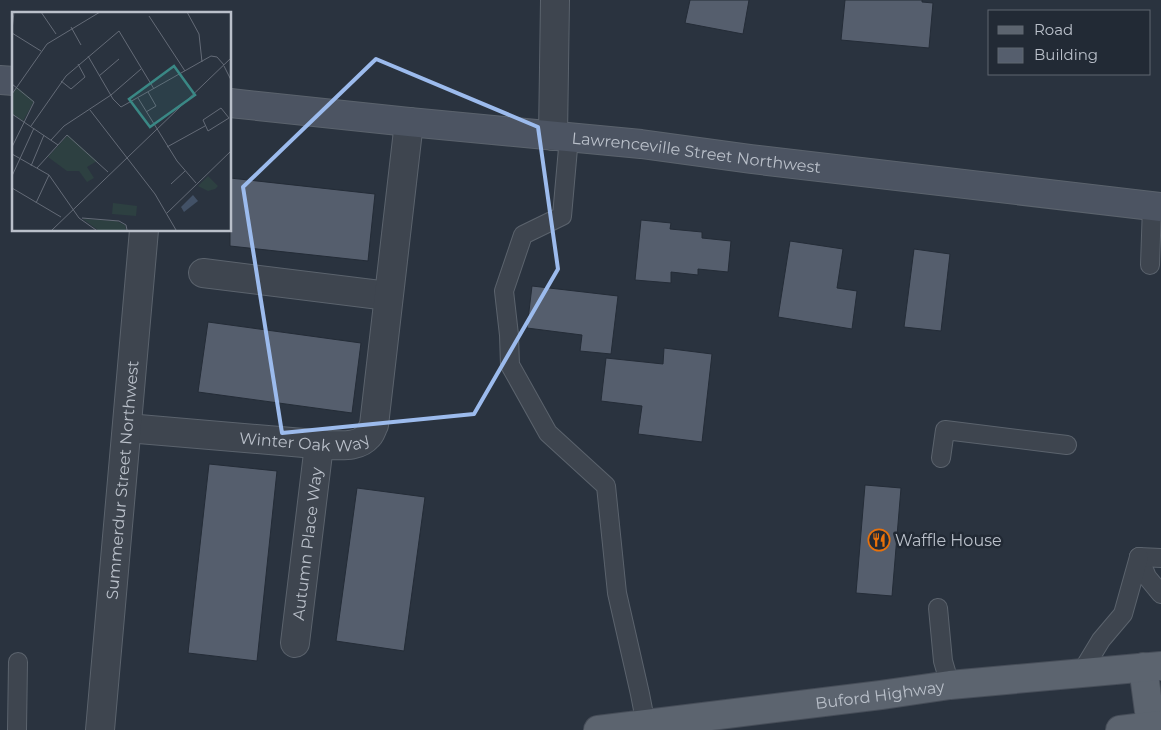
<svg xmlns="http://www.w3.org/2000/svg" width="1161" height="730" viewBox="0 0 1161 730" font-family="Montserrat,sans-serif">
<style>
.building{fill:#555e6d;stroke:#242c37}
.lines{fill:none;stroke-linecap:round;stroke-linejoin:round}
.lane-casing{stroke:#5b636d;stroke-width:20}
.street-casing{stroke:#5b636d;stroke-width:30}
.secondary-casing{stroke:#5b636d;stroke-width:30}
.primary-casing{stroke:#474e59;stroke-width:30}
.lane{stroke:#3e454f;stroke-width:18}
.street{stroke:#3e454f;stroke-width:28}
.secondary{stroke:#4c5462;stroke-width:28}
.primary{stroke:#5c646f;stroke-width:28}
.marked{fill:none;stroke:#9cbbed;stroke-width:4;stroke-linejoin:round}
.labels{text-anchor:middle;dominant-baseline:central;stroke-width:5;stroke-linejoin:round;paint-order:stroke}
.street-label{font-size:16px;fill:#bac0ca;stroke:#222a35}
.poi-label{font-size:16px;fill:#bac0ca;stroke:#222a35;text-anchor:start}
.inset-road{fill:none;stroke:#646b77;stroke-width:1}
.view{fill:#3a8885;fill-opacity:0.15;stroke:#3a8885;stroke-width:2.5}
.inset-edge{fill:none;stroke:#bac0ca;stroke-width:2.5}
</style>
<rect width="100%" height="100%" fill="#2a333f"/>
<g class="building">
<polygon points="690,0 749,0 743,34 685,23"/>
<polygon points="845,0 922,0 922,2 933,3 929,48 841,40"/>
<polygon points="230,178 375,194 368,261 230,246"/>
<polygon points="641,220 671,223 670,229 702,232 702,238 731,241 728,272 698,269 698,275 671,272 671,283 635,280"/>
<polygon points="790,241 843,249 837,288 857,291 852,329 778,317"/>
<polygon points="914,249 950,254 941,331 904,327"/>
<polygon points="532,286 618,296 611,354 580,351 582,335 527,328"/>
<polygon points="208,322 361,343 352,413 198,392"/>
<polygon points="664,348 712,354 702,442 638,434 642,406 601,401 606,358 663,364"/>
<polygon points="209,464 277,471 257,661 188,653"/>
<polygon points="865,485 901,488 892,596 856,593"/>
<polygon points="357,488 425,497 404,651 336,641"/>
</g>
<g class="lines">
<g class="lane-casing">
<g id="lane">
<polyline points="569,137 562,216 523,235 504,291 509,335 510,365 548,433 606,486 617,593 640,694 646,725"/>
<polyline points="1150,265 1152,206"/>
<polyline points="941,458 945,430 1067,445"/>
<polyline points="1139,557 1147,577 1161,594"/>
<polyline points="1139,557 1161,558"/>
<polyline points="938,608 943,661 950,685"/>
<polyline points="1081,673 1101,640 1123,614 1139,557"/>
<polyline points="17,730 18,662"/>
</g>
</g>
<g class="street-casing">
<g id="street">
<polyline points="553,136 555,0"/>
<polyline points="203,273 388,296"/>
<path id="s1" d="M127 428 327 445C340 445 358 448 368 436 371 434 372 428 374 425L409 122"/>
<path id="s2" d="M295 643 319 445"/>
<path id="s3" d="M100 730 144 230"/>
</g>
</g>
<g class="secondary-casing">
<g id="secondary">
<polyline points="0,80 14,81"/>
<path id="s4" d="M230 103 409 122 641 144 751 159 1161 207"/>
</g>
</g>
<g class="primary-casing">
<g id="primary">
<polyline points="1143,667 1151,726"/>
<path id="s5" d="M598 730 881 695 950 685 1161 666"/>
<polyline points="1120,730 1161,725"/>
</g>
</g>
<use href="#lane" class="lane"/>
<use href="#street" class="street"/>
<use href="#secondary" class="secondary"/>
<use href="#primary" class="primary"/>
</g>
<path class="marked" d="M376 59 538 127 558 269 474 414 282 433 243 187Z"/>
<defs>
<g id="restaurant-ring" transform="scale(1.125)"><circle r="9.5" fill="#222a35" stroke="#e8710a" stroke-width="1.5"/><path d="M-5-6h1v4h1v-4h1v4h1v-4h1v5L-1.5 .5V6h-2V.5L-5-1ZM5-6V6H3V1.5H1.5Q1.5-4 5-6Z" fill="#e8710a"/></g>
</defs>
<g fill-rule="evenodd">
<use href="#restaurant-ring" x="879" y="540"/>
</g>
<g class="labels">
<g class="street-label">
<text stroke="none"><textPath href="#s4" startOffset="469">Lawrenceville Street Northwest</textPath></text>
<text stroke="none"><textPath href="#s1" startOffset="178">Winter Oak Way</textPath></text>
<text stroke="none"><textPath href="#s3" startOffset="251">Summerdur Street Northwest</textPath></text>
<text stroke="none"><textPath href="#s2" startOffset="100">Autumn Place Way</textPath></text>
<text stroke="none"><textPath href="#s5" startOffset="284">Buford Highway</textPath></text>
</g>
<g class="poi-label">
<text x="895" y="540">Waffle House</text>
</g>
</g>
<g transform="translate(12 12)">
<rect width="219" height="219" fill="#2a333f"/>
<path d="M5 75 22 89 11 109 0 102V82ZM56 123 85 149 75 155 82 166 75 170 67 159H55L36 145ZM196 164 206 174 203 177 196 179 186 174ZM101 191 125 194 124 204 100 202ZM71 207 104 209 113 213 114 218H86Z" fill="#2d4041"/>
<path d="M181 183 186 189 172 200 169 195Z" fill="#425166"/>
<path class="inset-road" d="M29 0 44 22M175 0 187 22 190 50M137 4 173 59M59 15 69 33M0 18 2 0M0 21 29 39M76 44 101 87 109 95 199 44 205 45 212 53M212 54 219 68M87 64 107 47M49 69 59 77 73 65 66 52M0 72 22 90 0 135M0 82 35 32 88 0M126 86 165 149 184 171M209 96 217 106 196 119 191 108ZM78 98 143 182 164 218M134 100 144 94 136 80M0 102 46 133M19 114 54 64 107 19 142 77M39 128 52 114 99 83 129 57M155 135 193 114M0 142 37 163 67 206 84 218M19 154 32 123M25 156 55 123 96 160M0 164 22 116M159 172 173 159M0 176 49 205M24 191 37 163M155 201 219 139M70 206 107 209 114 213 115 218M40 218 219 46"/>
<path class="view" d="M162 54 183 83 138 115 117 87Z"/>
<rect width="219" height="219" class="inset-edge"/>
</g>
<rect x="988" y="10" width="162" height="65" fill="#222a35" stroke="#5f6671"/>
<rect x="998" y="26" width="25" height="8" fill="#5c646f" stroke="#5f6671"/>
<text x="1034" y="35" font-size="15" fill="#bac0ca">Road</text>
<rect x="998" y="48" width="25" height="15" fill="#555e6d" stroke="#5f6671"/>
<text x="1034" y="60" font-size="15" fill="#bac0ca">Building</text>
</svg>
